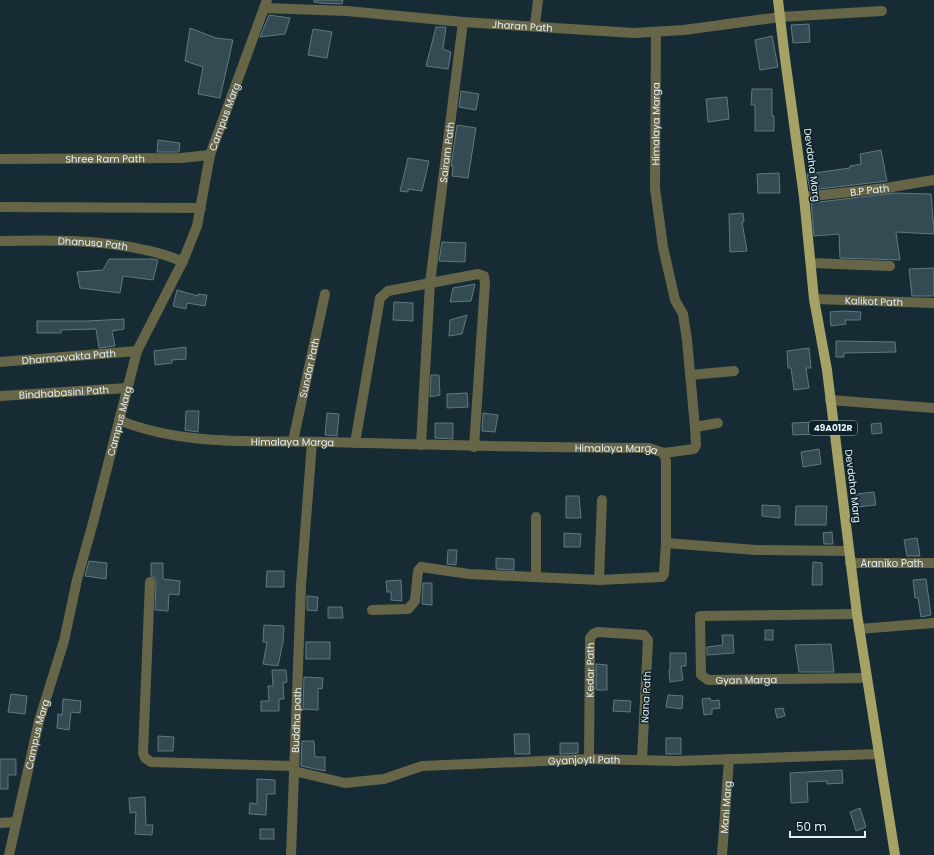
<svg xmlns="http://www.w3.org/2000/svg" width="934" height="855" viewBox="0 0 934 855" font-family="Poppins,sans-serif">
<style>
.building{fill:#354b54;stroke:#617882}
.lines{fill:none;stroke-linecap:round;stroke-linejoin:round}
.minor{stroke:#676548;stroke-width:10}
.primary{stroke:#a6a165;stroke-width:10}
.labels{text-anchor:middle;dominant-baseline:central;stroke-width:3;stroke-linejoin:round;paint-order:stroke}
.shield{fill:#0c2129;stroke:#a2b1b7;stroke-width:1}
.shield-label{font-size:9px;font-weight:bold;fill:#e2eff4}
.street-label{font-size:10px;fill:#e2eff4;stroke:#0c2129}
</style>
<rect width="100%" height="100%" fill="#162b33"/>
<g class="building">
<polygon points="314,0 343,0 342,4 319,3 314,2"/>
<polygon points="269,15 290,18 285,34 260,37"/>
<polygon points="809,24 810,42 793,43 791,25"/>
<polygon points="436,27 446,27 443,49 451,52 448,69 426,66"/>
<polygon points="190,28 216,38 233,40 220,98 198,94 203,67 185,61"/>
<polygon points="313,29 332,32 327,58 308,55"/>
<polygon points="772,36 778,67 760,70 755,40"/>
<polygon points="752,89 772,89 772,116 774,116 774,131 755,131 755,105 751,105"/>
<polygon points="461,91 479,94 476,110 459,107"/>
<polygon points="727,97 729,119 708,122 706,99"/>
<polygon points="457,125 476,128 468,178 452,176 453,166 451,166"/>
<polygon points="158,140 180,143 179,152 157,152"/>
<polygon points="881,150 887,181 810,190 807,174 850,168 850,166 861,164 860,154"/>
<polygon points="408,158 429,161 422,191 408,189 408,192 400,191"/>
<polygon points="779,173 780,193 758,193 757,174"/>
<polygon points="894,193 931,194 934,230 934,234 896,232 900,260 840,258 839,234 814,236 811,203"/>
<polygon points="743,213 744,222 742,222 747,251 730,252 729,214"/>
<polygon points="442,242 466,243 465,262 439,261"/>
<polygon points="109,259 153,259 158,260 153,280 123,276 120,293 80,288 77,272 103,270"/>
<polygon points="934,268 934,296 912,296 909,269"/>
<polygon points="475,284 471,301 450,302 453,288"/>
<polygon points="177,290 198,296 198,294 207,295 205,306 187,303 186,309 173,306"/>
<polygon points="394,302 413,303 413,321 393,320"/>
<polygon points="844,311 861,312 860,320 845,320 846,324 831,326 830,312"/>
<polygon points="467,315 462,334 449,336 450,320"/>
<polygon points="124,319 124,329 112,331 115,346 99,348 96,329 61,330 61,333 37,333 37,321 88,321"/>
<polygon points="836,341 895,342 896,352 844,353 844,357 836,357"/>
<polygon points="186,347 186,359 172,360 172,363 155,365 154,351"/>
<polygon points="809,348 811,368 806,368 809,388 794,390 791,368 788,368 787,351"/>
<polygon points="431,375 439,375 440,395 430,397"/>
<polygon points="467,393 468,407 447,408 447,394"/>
<polygon points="186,411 199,411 198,432 185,430"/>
<polygon points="327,413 339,414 337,436 325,435"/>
<polygon points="483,413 498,415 495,432 482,431"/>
<polygon points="817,422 818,434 793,435 792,423"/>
<polygon points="435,423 453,423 453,439 435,438"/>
<polygon points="881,423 882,433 872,434 871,424"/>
<polygon points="819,449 821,464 803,467 801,452"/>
<polygon points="874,492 876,505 857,507 856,494"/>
<polygon points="566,496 579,496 581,518 566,518"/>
<polygon points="762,505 780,506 780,518 762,516"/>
<polygon points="796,506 827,506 826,525 795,525"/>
<polygon points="832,532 833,544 824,544 823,533"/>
<polygon points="564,533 581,534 580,547 564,547"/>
<polygon points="917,538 920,556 907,556 904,540"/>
<polygon points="448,550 457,550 456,565 447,564"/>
<polygon points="496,558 514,559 514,570 496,569"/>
<polygon points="89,561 107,563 106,579 85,576"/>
<polygon points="813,562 822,563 822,585 812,585"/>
<polygon points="151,563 163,563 163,579 180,581 179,595 169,594 168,611 155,610 156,582 156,579 151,576"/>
<polygon points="267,571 284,571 284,587 266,587"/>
<polygon points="926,579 931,615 921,617 918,598 915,598 913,580"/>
<polygon points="401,580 402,601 391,600 391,592 387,592 386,581"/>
<polygon points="423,583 432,583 432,605 422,604"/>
<polygon points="307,596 318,597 317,611 307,610"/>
<polygon points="328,607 342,607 343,618 328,618"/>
<polygon points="264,625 284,626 283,642 278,666 263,664 267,642 263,642"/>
<rect x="765" y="630" width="8" height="10"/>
<polygon points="722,635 733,635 734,653 707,655 707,647 723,645"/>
<rect x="306" y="642" width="24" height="17"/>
<polygon points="831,644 834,672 799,672 795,645"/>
<polygon points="670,653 686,653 686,666 681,666 683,680 670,682 669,670 670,670"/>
<polygon points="596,664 607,665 607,690 596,690"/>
<polygon points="272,670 286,670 287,682 283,683 284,699 279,699 279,711 261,711 261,701 269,701 268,686 273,686"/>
<polygon points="304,677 323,678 322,689 318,688 318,710 303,709"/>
<polygon points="11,694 27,696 25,714 8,712"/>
<polygon points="668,695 683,696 682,709 666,707"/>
<polygon points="710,698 711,701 719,700 720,708 712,709 712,714 704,715 702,699"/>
<polygon points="63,699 81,701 80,713 71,712 69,730 57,728 58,714 62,715"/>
<polygon points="614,700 631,701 630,712 613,711"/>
<polygon points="783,708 785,716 777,718 775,709"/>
<polygon points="514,734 529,734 530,754 515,754"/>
<polygon points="158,736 174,737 173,751 158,751"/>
<rect x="666" y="738" width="15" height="16"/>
<polygon points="302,741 314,741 315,757 325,757 325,771 301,766"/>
<polygon points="560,743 578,743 578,753 560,754"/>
<polygon points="0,759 16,759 16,775 8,775 8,789 0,789"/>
<polygon points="842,770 843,783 827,784 827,781 807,782 808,802 791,803 790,773"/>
<polygon points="257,779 275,780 275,794 267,794 266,815 249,814 250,803 257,804"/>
<polygon points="145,797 146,825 153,825 152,835 135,834 136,812 130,813 129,798"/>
<polygon points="860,808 866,827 856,831 850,812"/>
<rect x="260" y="829" width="14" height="10"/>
</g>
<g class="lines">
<g class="minor">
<path id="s1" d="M264 8 347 11 463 22 634 33 684 30 780 17 882 11"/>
<polyline points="535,25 538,0"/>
<path id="s2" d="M0 159 181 158 210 155"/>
<path id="s3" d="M804 197 886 188 934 180"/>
<polyline points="0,207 201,208"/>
<path id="s4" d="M0 241C47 240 98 239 145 250 158 252 170 257 183 261"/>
<polyline points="811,263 890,266"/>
<path id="s5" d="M814 299 934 303"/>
<path id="s6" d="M0 362 137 351"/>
<polyline points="690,375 734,371"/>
<path id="s7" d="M0 396 128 388"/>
<polyline points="830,400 934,408"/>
<path id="s8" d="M119 420C184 447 259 440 328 442 435 445 542 448 649 448L664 453 694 449 696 445 695 427 687 340 683 314 675 300 663 247 655 188 656 32"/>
<polyline points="695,427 718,423"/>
<path id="s9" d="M293 441 325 294"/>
<polyline points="355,443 380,298 388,291 478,274 484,276 485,283 474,447"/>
<path id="s10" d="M421 445 430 283 463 22"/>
<polyline points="664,453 666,461 666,543"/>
<polyline points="536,517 536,577"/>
<path id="s11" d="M850 563H934"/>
<polyline points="599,580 602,500"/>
<polyline points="150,582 143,753 145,758 151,762 294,766"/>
<polyline points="372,610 408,609 415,601 418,571 421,567 469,574 599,580 662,577 664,574 666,543 756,550 848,551"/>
<path id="s12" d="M857 614 700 616 701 675 708 680 866 678"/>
<polyline points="859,629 934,623"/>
<path id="s13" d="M589 759 590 638 593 634 598 632 644 635 648 640 642 759"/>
<path id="s14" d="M294 771 345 783 384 779 422 766 589 759 677 761 878 754"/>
<polyline points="0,823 16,822"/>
<path id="s15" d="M9 855 39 721 64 641 77 580 94 519 137 351 183 261 197 226 210 155 267 0"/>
<path id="s16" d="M291 855 301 585 312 442"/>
<path id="s17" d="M722 855 729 759"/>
</g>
<polyline class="primary" points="778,0 784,51 804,197 814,299 827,370 857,614 895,855"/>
</g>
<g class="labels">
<rect class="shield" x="809" y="421" width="48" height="14" rx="3"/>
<g class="shield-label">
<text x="833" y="428">49A012R</text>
</g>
<g class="street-label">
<text stroke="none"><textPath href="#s1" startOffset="259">Jharan Path</textPath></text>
<text stroke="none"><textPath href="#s15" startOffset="772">Campus Marg</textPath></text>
<text stroke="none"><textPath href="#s8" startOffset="909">Himalaya Marga</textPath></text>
<text stroke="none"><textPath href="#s10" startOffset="294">Sairam Path</textPath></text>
<text stroke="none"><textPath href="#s2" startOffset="105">Shree Ram Path</textPath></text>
<text transform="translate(812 165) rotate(83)">Devdaha Marg</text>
<text stroke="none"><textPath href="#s3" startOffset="66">B.P Path</textPath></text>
<text stroke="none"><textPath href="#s4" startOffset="93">Dhanusa Path</textPath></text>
<text stroke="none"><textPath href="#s5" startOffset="60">Kalikot Path</textPath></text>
<text stroke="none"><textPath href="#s6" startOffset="69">Dharmavakta Path</textPath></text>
<text stroke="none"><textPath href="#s9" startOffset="75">Sundar Path</textPath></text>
<text stroke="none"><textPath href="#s7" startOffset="64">Bindhabasini Path</textPath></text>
<text stroke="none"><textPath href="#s15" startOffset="448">Campus Marg</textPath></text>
<text stroke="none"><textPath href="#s8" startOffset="176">Himalaya Marga</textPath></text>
<text stroke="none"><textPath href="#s8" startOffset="500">Himalaya Marga</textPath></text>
<text transform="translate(853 486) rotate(83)">Devdaha Marg</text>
<text stroke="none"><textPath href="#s11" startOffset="42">Araniko Path</textPath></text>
<text stroke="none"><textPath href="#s13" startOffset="89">Kedar Path</textPath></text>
<text stroke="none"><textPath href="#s12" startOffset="263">Gyan Marga</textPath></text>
<text transform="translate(646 697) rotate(-87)">Nana Path</text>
<text stroke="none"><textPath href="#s16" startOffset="135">Buddha path</textPath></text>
<text stroke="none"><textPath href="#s15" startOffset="124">Campus Marg</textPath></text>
<text stroke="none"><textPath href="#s14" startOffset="294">Gyanjoyti Path</textPath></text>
<text stroke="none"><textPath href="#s17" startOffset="48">Mani Marg</textPath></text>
</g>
</g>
<path d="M790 831v6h75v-6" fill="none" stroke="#e2eff4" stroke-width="2"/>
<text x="796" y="831" font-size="12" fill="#e2eff4" stroke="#0c2129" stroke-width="3" paint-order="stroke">50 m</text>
</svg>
